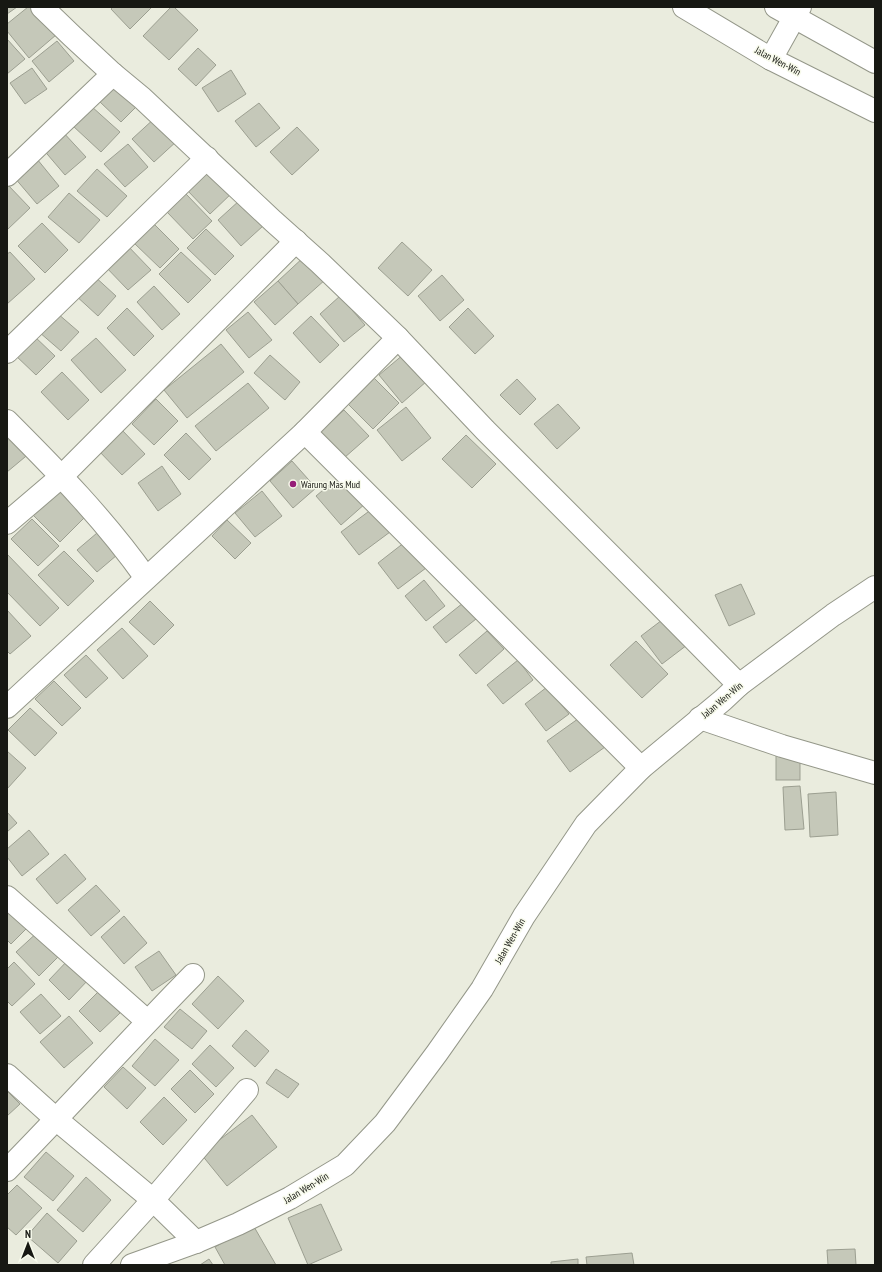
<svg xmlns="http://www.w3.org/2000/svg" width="882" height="1272" viewBox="0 0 882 1272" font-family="'PT Sans Narrow',sans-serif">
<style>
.building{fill:#c5c8b9;stroke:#9c9f91}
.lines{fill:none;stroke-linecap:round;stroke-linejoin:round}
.minor-casing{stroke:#949789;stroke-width:24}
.tertiary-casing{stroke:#949789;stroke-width:24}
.minor{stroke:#fff;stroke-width:22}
.tertiary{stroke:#fff;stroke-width:22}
.poi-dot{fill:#961d78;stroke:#f7faeb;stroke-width:1.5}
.labels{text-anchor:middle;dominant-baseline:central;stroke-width:3;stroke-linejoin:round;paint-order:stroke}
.street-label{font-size:10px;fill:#171813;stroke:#f7faeb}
.poi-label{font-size:10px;fill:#171813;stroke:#f7faeb;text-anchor:start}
</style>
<rect width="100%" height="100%" fill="#eaecde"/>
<g class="building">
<polygon points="7,7 17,7 7,14"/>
<polygon points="28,7 33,7 56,35 29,58 7,31 7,24"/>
<polygon points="113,7 152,7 130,29 111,9"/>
<polygon points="171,7 174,7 198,30 169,60 143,36"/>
<polygon points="7,39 25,59 7,74"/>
<polygon points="57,41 74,61 49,82 32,61"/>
<polygon points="198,48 216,65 196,86 178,69"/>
<polygon points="32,68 47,89 25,104 10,83"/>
<polygon points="231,70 246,94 218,112 202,88"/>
<polygon points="117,83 139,104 121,122 100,102"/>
<polygon points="259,103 280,128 256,147 235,121"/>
<polygon points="91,106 120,132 101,152 73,126"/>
<polygon points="156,117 178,140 154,162 132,139"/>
<polygon points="297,127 319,150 292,175 270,152"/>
<polygon points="62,131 86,157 65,175 42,148"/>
<polygon points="128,144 148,167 125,187 104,164"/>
<polygon points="37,159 59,186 37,204 14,177"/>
<polygon points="209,168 233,192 210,214 187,190"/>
<polygon points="97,169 127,196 107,217 77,191"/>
<polygon points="7,184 30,208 8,229 7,229"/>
<polygon points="69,193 100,220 79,243 48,217"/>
<polygon points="186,194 212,221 193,239 167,212"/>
<polygon points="240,200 263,226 241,246 218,220"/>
<polygon points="42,223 68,250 45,273 18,246"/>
<polygon points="154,224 179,249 160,268 134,243"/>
<polygon points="206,229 234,256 215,275 187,248"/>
<polygon points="402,242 432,270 408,296 378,268"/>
<polygon points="125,243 151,270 128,290 103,264"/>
<polygon points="10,252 35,279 7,304 7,254"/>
<polygon points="181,252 211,280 188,303 159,274"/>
<polygon points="305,256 326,279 298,304 278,281"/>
<polygon points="92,274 116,296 98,316 74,294"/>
<polygon points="442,275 464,300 440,321 418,296"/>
<polygon points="278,281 298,304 275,325 254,302"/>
<polygon points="154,286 180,314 162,330 137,302"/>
<polygon points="340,296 365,325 344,342 320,314"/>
<polygon points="127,308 154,336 134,356 107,328"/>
<polygon points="468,308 494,336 475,354 449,327"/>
<polygon points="248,312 272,340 249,358 226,330"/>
<polygon points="57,313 79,332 61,351 39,332"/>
<polygon points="311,316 339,345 320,363 293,333"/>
<polygon points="33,335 55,356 36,375 14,354"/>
<polygon points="96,338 126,370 101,393 71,360"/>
<polygon points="221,344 244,372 187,418 164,390"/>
<polygon points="404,354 427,381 402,403 379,375"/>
<polygon points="270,355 300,382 285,400 254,373"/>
<polygon points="62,372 89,400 68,420 41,392"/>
<polygon points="372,376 399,403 373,429 346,402"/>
<polygon points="517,379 536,399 520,415 500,395"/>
<polygon points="248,383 269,408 216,451 195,426"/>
<polygon points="156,399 178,421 154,445 132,424"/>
<polygon points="558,404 580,428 557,449 534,424"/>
<polygon points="406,407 431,438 402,461 377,430"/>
<polygon points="344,410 369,436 344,458 320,432"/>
<polygon points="121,429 145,454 122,475 98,450"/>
<polygon points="7,431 31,452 7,472"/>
<polygon points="186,433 211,459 189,480 164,455"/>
<polygon points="466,435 496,464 472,488 442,459"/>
<polygon points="292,461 316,488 293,508 270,481"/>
<polygon points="162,466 181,494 158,511 138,483"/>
<polygon points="342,474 366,503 341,525 316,496"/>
<polygon points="61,486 89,513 60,542 33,515"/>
<polygon points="262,491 282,516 255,537 235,513"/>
<polygon points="372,509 390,532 359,555 341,532"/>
<polygon points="32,519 59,546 38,566 11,539"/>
<polygon points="227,520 251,543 235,559 212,536"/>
<polygon points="97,533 117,555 97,572 77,550"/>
<polygon points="405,542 426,568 398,589 378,563"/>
<polygon points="64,551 94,581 68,606 38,575"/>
<polygon points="7,554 59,608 40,626 7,592"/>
<polygon points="424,580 445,606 426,621 405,596"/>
<polygon points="741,584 755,614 729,626 715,595"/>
<polygon points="150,601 174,625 154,645 129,622"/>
<polygon points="463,603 476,619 446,643 433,627"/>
<polygon points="7,610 31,636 10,654 7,651"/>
<polygon points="666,617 687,645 662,664 641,636"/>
<polygon points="122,628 148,656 123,679 97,650"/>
<polygon points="487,631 504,649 476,674 459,655"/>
<polygon points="636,641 668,674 642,698 610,665"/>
<polygon points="86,655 108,678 86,698 64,675"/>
<polygon points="518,660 533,680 503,704 487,685"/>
<polygon points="54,681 81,708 62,726 35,699"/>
<polygon points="547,687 569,714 546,731 525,704"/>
<polygon points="30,708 57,733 35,756 8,730"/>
<polygon points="582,716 605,747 570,772 547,741"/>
<polygon points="7,751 26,768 7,789"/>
<rect x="776" y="752" width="24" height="28"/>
<polygon points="800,786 804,829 785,830 783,787"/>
<polygon points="836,792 838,835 810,837 808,794"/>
<polygon points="7,812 17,823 7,832"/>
<polygon points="29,830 49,854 22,876 7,857 7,849"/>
<polygon points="65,854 86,879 57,904 36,879"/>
<polygon points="96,885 120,911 91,936 68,910"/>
<polygon points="7,904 30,925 11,944 7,940"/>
<polygon points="124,916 147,943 124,964 101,937"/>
<polygon points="40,930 62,953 39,976 16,952"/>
<polygon points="159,951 176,975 152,991 135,967"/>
<polygon points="70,958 90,978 69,1000 49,980"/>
<polygon points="14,962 35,984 12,1006 7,1001 7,969"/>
<polygon points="218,976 244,1001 218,1029 192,1004"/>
<polygon points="99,991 120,1013 100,1032 79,1011"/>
<polygon points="41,994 61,1016 40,1034 20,1012"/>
<polygon points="180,1009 207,1031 192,1049 164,1027"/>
<polygon points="69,1016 93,1043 64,1068 40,1042"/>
<polygon points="246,1030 269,1051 255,1067 232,1046"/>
<polygon points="155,1039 179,1060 155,1086 132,1066"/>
<polygon points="210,1045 234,1068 216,1087 192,1064"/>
<polygon points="123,1067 146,1088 127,1109 104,1087"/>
<polygon points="276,1069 299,1084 288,1098 266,1083"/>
<polygon points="190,1070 214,1094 195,1113 171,1089"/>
<polygon points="7,1091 20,1104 7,1116"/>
<polygon points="164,1097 187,1120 163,1145 140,1122"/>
<polygon points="252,1115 277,1147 227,1186 201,1154"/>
<polygon points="46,1152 74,1176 53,1201 24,1177"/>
<polygon points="86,1177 111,1200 83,1232 57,1210"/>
<polygon points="17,1185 42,1208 16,1235 7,1227 7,1195"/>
<polygon points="321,1204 342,1250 308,1265 288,1218"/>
<polygon points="47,1213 77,1241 58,1263 27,1236"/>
<polygon points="253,1225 276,1265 225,1265 215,1247"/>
<polygon points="855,1249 856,1265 828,1265 827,1250"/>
<polygon points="632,1253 634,1265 587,1265 586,1257"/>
<polygon points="209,1259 213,1265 200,1265"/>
<polygon points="578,1259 578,1265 551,1265 551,1262"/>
</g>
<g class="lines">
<g class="minor-casing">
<g id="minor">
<polyline points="42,7 72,36 113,74 142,98 273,221 320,263 398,338 485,430 658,603 739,685"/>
<polyline points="776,7 875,62"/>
<polyline points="771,59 800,7"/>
<polyline points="7,175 113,74"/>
<polyline points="7,352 207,158"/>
<path d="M7 421C57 471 105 520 146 578"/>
<polyline points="305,432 641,768"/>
<polyline points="7,523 62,476 296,241"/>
<polyline points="7,707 305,432 398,338"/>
<polyline points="700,718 782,746 875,773"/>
<polyline points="7,897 147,1021"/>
<polyline points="7,1075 57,1120 153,1200 196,1242"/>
<path d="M7 1170C70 1106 130 1039 193 975"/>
<polyline points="94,1265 153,1200 247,1090"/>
</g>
</g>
<g class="tertiary-casing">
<g id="tertiary">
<polyline points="684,7 771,59 875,111"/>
<polyline points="132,1265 196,1242 238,1224 290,1198 345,1165 385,1123 437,1053 482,989 524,916 586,824 641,768 723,700 739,685 833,615 875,587"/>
</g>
</g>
<use href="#minor" class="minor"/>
<use href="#tertiary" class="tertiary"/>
</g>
<circle class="poi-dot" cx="293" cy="484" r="4"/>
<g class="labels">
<g class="street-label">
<text transform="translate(778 61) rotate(28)">Jalan Wen-Win</text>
<text transform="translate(722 700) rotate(-40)">Jalan Wen-Win</text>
<text transform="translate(510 941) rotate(-60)">Jalan Wen-Win</text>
<text transform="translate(306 1188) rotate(-31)">Jalan Wen-Win</text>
</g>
<g class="poi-label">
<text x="301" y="484">Warung Mas Mud</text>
</g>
</g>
<rect width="882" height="1272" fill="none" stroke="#171813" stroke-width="16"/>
<g transform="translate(28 1244)" stroke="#f7faeb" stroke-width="3" paint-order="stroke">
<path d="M0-3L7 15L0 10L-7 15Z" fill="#171813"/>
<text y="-6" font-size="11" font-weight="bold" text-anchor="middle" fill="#171813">N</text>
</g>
</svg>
